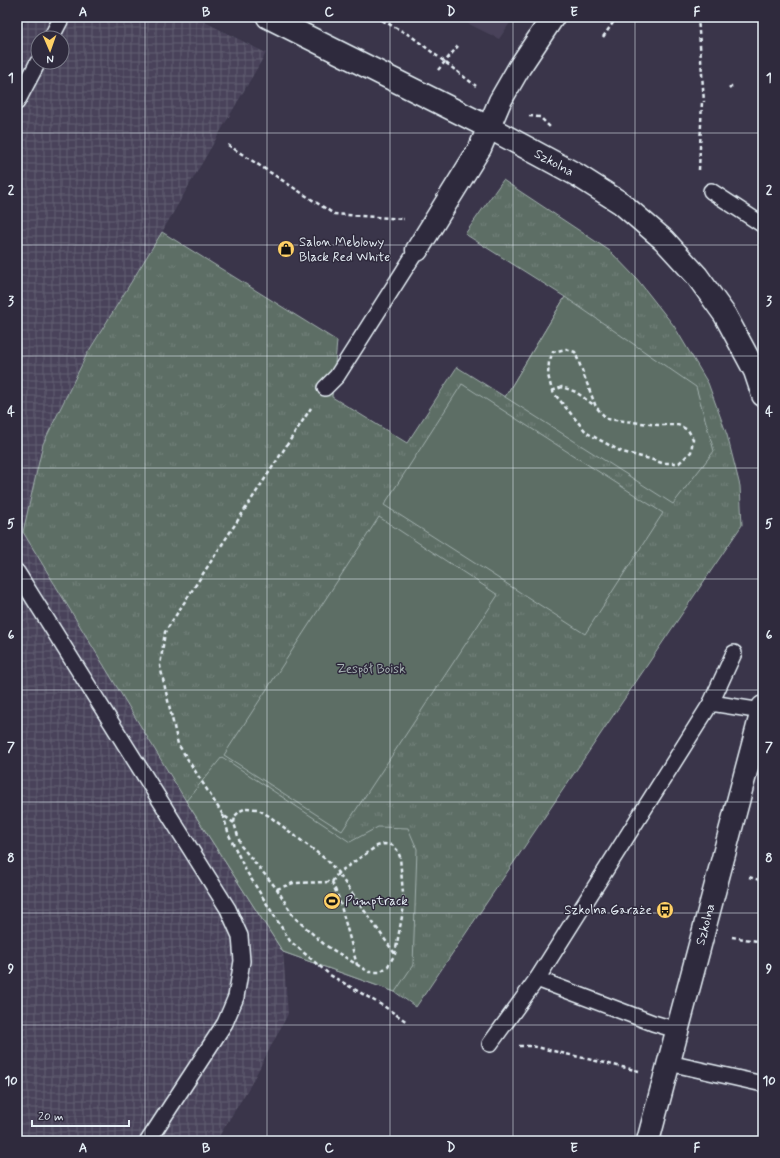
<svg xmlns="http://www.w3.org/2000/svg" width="780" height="1158" viewBox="0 0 780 1158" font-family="Mynerve,sans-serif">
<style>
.built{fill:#48435a}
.industrial{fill:url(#industrial-grid);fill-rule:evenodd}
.grass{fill:url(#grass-tufts);stroke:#a2b0ae}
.pitch{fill:#5d6e65;stroke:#a2b0ae}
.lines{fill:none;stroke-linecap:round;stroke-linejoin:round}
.service-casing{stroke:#e8f1f8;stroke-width:18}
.minor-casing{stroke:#e8f1f8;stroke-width:25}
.tertiary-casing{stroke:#e8f1f8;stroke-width:25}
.path{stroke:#e8f1f8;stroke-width:2.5;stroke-dasharray:4 3;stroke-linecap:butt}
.service{stroke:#2f2a3d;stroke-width:15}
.minor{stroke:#2f2a3d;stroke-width:22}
.tertiary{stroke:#2f2a3d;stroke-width:22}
.grid{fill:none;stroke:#e8f1f8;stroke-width:1;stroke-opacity:0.55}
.labels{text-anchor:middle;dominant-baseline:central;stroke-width:3;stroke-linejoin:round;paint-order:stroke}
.street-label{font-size:13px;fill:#e8f1f8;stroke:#2f2a3d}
.poi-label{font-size:13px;fill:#e8f1f8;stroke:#2f2a3d;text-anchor:start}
.park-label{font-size:13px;fill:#a9b6b6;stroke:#2f2a3d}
.neatline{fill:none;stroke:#e8f1f8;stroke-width:1.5}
.grid-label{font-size:13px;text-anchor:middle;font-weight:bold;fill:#e8f1f8}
</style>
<defs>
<pattern id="industrial-grid" width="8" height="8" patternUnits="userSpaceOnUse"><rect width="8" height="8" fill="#48435a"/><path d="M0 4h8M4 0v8" fill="none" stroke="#625f72"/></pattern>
<pattern id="grass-tufts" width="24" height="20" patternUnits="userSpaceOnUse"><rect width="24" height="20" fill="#5d6e65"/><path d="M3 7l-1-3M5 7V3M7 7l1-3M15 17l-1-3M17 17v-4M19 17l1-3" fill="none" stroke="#74837c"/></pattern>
</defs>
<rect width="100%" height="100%" fill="#3a354a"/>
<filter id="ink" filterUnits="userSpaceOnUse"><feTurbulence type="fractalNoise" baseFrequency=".025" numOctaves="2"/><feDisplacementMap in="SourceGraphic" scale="8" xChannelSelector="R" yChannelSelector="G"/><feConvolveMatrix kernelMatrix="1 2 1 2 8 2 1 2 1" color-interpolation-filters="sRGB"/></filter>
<g filter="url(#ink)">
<polygon class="built" points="455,17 514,17 499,39"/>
<path class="industrial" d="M28 17H195L266 53 162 232 87 354 43 444 186 801 283 952 288 1014 250 1086 216 1141H17V38ZM38 38H62V62H38Z"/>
<polygon class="grass" points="503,180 610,251 637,279 674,326 708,383 727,435 740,486 742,525 416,1007 395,992 283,952 186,801 23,532 43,444 87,354 162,232 337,341 332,397 407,443 457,367 505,397 565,297 465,234"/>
<g class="pitch">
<polygon points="565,297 696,387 714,451 673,504 505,397"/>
<polygon points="462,384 663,513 585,634 384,505"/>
<polygon points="379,517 498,595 342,831 224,755"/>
<polygon points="222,757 350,842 378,827 408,828 417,849 413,965 395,992 283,952 186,801"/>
</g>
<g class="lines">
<g class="service-casing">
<g id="service">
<polyline points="51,38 62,17"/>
<polyline points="17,102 38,62"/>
<polyline points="711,191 763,225"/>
<polyline points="325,388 337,376 417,250"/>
<polyline points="17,572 228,909 240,936 242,961 236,997 225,1023 148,1141"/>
<polyline points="711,703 734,653"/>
<polyline points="677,1030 653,1023 537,979 711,703 762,711"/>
<polyline points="490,1044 537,979"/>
<polyline points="669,1063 763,1084"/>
</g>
</g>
<g class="minor-casing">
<polyline id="minor" points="417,250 480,148 500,101 519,68 553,17"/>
</g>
<g class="tertiary-casing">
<g id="tertiary">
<path id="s1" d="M268 17 490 128 577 175 621 203 664 240 697 276 725 315 755 371 763 395"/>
<path id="s2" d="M648 1141 763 707"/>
</g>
</g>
<g class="path">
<polyline points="376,17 411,36 476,86"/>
<polyline points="698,17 704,102"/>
<polyline points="603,37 617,17"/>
<polyline points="438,70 458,46"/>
<polyline points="729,89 732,86"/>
<polyline points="529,116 540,117 550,127"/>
<polyline points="228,145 334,214 404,219"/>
<polyline points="699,170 702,101"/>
<polygon points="566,349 575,352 596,407 607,419 658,425 678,425 688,430 693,439 691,452 679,463 662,463 650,459 622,452 587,433 552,391 548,375 549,362 553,352"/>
<polyline points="552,391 562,387 576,392 595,406"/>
<polygon points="246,808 257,809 269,816 328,861 338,873 377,846 384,844 392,845 398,851 400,857 404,906 395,954 388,966 380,972 369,972 325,945 294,917 277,889 241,846 234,823 235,816 240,811"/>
<polyline points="223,815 229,835 245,869 290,941 330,975 385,1007 407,1022"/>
<polyline points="234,823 223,815 178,744 160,666 165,632 311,408"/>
<polyline points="749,877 763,881"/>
<polyline points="332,882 339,899 357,965"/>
<polyline points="277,889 293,883 332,882 338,873 395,954"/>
<polyline points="732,937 763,942"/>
<polyline points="519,1046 532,1046 639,1071"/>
</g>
<use href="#service" class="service"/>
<use href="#minor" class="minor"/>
<use href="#tertiary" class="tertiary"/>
</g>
</g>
<path class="grid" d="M145 17V1141M267 17V1141M390 17V1141M513 17V1141M635 17V1141M17 133H763M17 245H763M17 356H763M17 468H763M17 579H763M17 690H763M17 802H763M17 913H763M17 1025H763"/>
<defs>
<g id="shop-disc" transform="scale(0.9)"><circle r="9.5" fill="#ffd166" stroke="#2f2a3d"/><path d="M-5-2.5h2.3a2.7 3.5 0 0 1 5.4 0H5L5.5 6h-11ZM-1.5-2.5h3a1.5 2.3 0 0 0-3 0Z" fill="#111"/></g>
<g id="stadium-disc" transform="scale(0.9)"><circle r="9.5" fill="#ffd166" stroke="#2f2a3d"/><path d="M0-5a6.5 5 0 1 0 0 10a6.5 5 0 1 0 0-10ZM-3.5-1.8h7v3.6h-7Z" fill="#111"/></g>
<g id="bus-disc" transform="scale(0.9)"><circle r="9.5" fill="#ffd166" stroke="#2f2a3d"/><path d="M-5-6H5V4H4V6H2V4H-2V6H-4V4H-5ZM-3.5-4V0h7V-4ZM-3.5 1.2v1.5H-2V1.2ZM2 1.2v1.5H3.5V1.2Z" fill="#111"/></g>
</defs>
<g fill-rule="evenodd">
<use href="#shop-disc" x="286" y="249"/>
<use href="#stadium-disc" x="332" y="901"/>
<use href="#bus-disc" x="665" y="910"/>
</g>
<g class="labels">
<g class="street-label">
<text stroke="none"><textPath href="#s1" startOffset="321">Szkolna</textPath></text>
<text stroke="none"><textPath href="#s2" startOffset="224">Szkolna</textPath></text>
</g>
<g class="poi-label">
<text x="299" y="242">Salon Meblowy<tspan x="299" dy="15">Black Red White</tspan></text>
<text x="345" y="901">Pumptrack</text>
<text x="652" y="910" text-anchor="end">Szkolna Garaże</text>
</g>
<g class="park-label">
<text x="371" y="669">Zespół Boisk</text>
</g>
</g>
<rect width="780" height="1158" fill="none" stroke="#2f2a3d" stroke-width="44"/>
<g transform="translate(50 50) rotate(178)"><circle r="19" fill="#2f2a3d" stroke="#797a88"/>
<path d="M0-3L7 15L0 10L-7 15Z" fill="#ffd166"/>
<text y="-6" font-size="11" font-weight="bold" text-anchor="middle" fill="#e8f1f8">N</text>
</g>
<path d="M32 1120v6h97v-6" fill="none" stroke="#e8f1f8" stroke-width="2"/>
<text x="38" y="1120" font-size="12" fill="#e8f1f8" stroke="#2f2a3d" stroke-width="3" paint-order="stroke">20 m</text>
<rect x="22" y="22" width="736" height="1114" class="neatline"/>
<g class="grid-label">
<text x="83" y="16">A</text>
<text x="206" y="16">B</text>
<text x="329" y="16">C</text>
<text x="451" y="16">D</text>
<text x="574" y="16">E</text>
<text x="697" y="16">F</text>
<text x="11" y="82">1</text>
<text x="769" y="82">1</text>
<text x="11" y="194">2</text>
<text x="769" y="194">2</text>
<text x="11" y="305">3</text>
<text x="769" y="305">3</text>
<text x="11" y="416">4</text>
<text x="769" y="416">4</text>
<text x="11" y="528">5</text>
<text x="769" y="528">5</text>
<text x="11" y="639">6</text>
<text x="769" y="639">6</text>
<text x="11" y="751">7</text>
<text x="769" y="751">7</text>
<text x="11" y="862">8</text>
<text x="769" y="862">8</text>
<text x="11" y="973">9</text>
<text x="769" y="973">9</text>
<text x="11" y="1085">10</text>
<text x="769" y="1085">10</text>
<text x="83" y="1152">A</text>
<text x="206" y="1152">B</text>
<text x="329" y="1152">C</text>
<text x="451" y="1152">D</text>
<text x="574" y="1152">E</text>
<text x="697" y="1152">F</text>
</g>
</svg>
